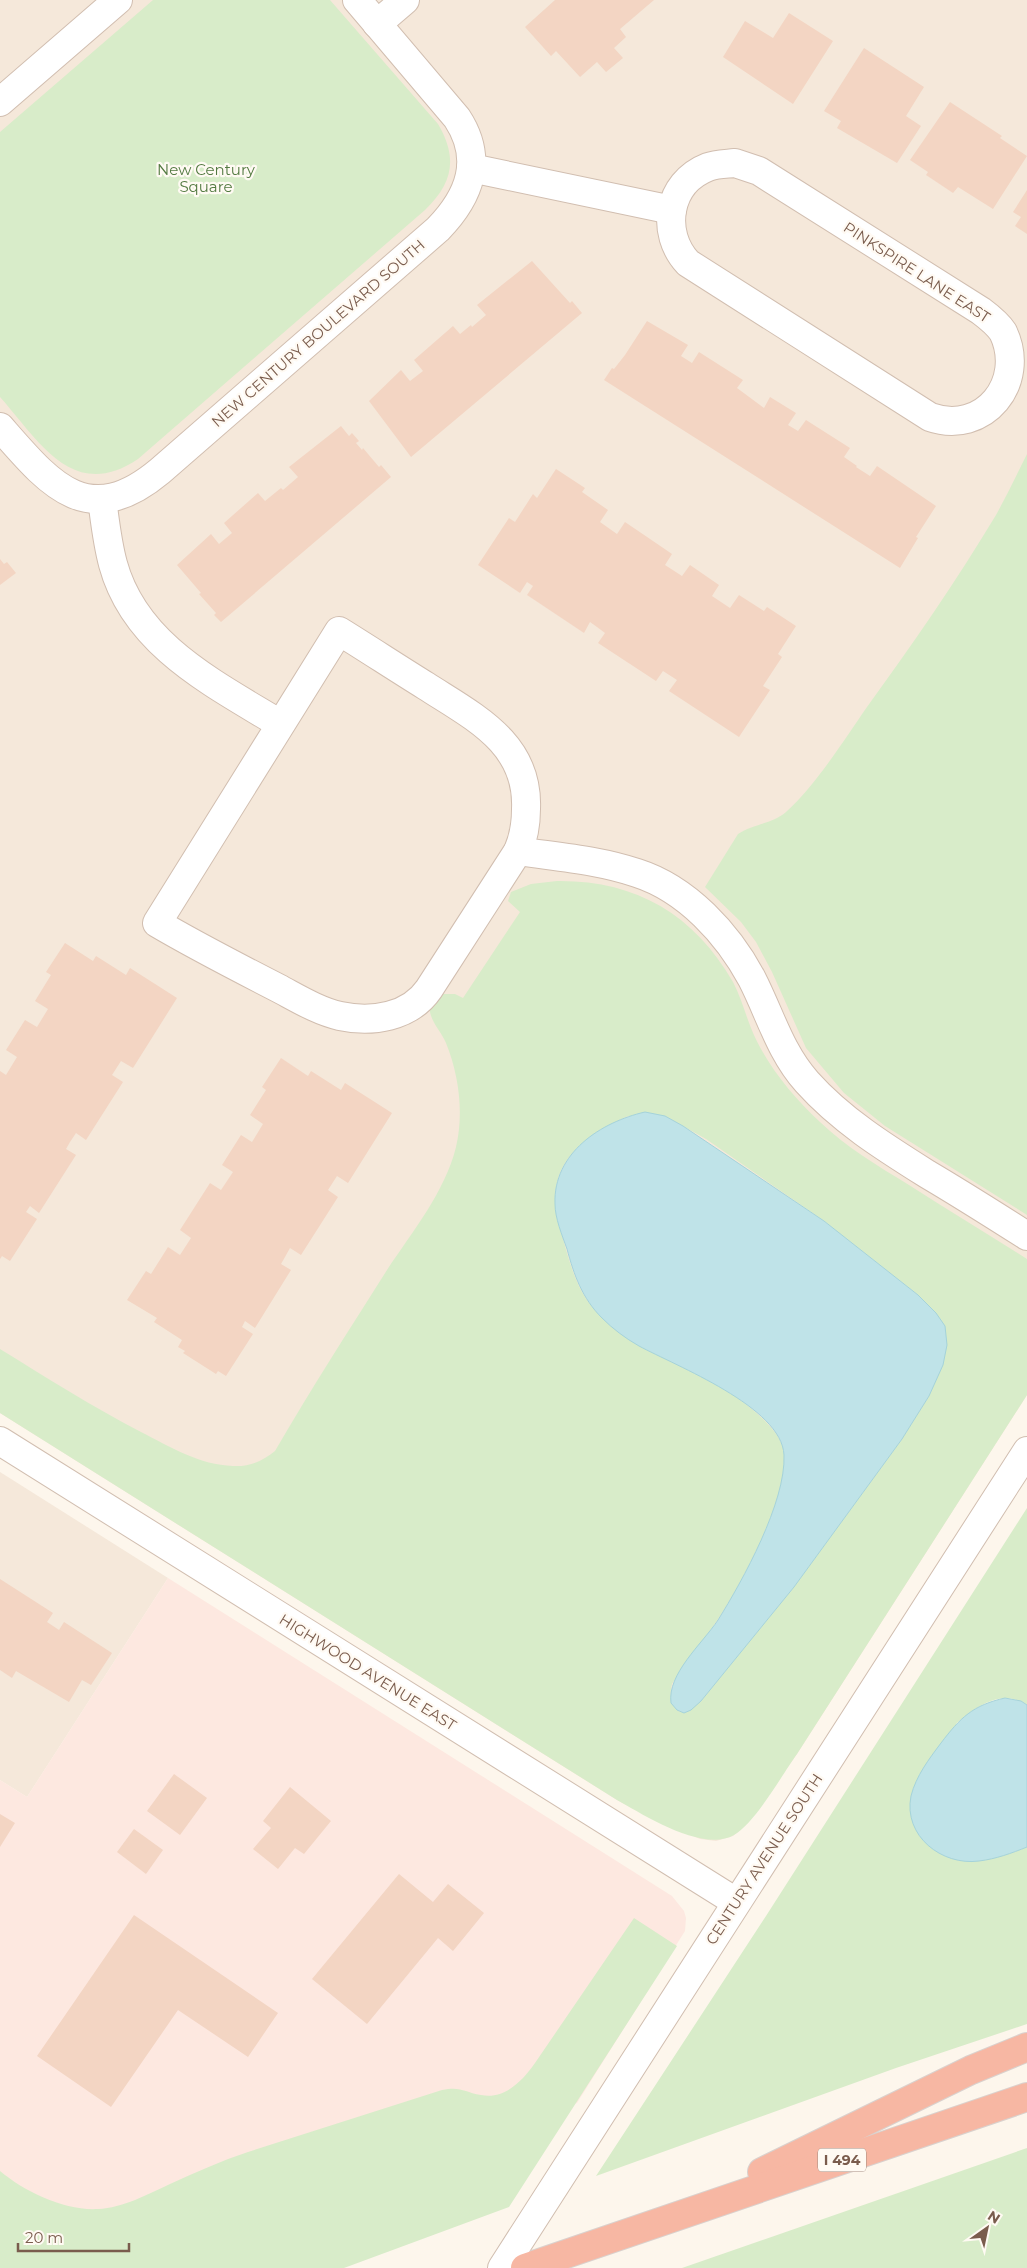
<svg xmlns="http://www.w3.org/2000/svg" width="1027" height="2268" viewBox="0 0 1027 2268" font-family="Montserrat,sans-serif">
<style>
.residential{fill:#f5e8da}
.commercial{fill:#fde8e0}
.green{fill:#d8ecc9;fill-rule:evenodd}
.water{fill:#bfe3e8;stroke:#a5d3da}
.building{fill:#f3d5c3}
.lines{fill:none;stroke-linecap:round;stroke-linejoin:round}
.minor-casing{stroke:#d1beb0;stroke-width:30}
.tertiary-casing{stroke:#d1beb0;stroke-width:30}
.motorway-casing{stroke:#dad1cd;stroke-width:30}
.minor{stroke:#fff;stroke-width:28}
.tertiary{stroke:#fff;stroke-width:28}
.motorway{stroke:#f7b7a3;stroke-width:28}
.labels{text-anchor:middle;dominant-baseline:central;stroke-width:4.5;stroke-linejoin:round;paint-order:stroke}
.shield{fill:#fffaf3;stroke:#a28b7f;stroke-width:1}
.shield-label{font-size:14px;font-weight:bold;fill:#7a5c4d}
.park-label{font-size:15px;fill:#537a41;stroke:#fffaf3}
.street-label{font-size:15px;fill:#7a5c4d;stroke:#fffaf3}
</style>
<rect width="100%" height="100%" fill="#fdf6ec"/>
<g class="residential">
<polygon points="0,0 1027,0 1027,1395 797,1754 749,1821 733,1836 716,1841 700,1839 653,1819 617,1800 0,1413"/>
<polygon points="0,1472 168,1578 27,1797 0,1780"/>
</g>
<polygon class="commercial" points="168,1578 672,1896 684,1911 686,1918 685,1931 577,2103 0,2268 0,1780 27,1797"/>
<g class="green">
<path d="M153 0H330L438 124C458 158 453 183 425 210L138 459C73 503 39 441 0 397V132Z"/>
<path d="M1027 454V1215L885 1126 844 1093 806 1048 772 972 756 942 741 922 705 887 738 834C753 824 772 824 786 812 816 785 844 740 867 707 912 645 957 580 996 515 1007 495 1017 474 1027 454Z"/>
<path d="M557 881C635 880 694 914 733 982 741 997 745 1013 751 1028 765 1063 792 1096 820 1122 846 1147 878 1166 909 1185 948 1210 988 1234 1027 1259V1395L797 1754C782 1775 755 1823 734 1835 703 1853 644 1815 617 1800L0 1413V1349C47 1378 93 1407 141 1432 170 1447 200 1465 233 1466 249 1467 263 1461 275 1451 311 1389 349 1330 387 1270 412 1232 445 1192 456 1147 464 1113 459 1075 446 1043 442 1033 432 1023 430 1012 429 1004 437 999 441 994H455L463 998 520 912 508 901 511 892 531 884ZM628 1116H665L706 1139 824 1221 918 1295 929 1396 902 1439 794 1587 701 1701 687 1712H680C671 1706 669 1695 672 1684 685 1662 702 1643 716 1622 740 1587 790 1494 784 1452 779 1418 710 1379 680 1364 667 1358 652 1353 639 1345 623 1336 607 1324 595 1310 574 1288 567 1252 559 1224 543 1165 581 1138 628 1116Z"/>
<path d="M1027 1508V1705C1001 1688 976 1707 956 1724L1011 1853 1027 1847V2024L896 2068 596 2176 766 1916Z"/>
<path d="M634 1918 677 1946 509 2207 344 2268H0V2171C25 2192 65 2211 98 2209 123 2208 148 2194 170 2184 196 2172 221 2161 248 2152L442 2090C461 2086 464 2092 481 2095 505 2100 523 2080 535 2063Z"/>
<polygon points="1027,2148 1027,2268 682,2268"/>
</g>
<g class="water">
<path d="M645 1112 665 1116 683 1126 824 1221 918 1295 936 1313 945 1326 947 1345 943 1365 929 1396 902 1439 794 1587 701 1701 691 1710 684 1713 677 1710 671 1703C667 1674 702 1644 718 1620 743 1580 786 1502 784 1455 782 1407 676 1366 639 1346 625 1338 613 1329 602 1318 582 1298 574 1275 567 1249 562 1235 555 1218 555 1204 553 1153 601 1122 645 1112Z"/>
<path d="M1005 1698 1021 1701 1027 1705V1847C1012 1853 996 1859 979 1861 942 1866 903 1836 911 1796 916 1776 929 1759 941 1743 960 1718 973 1705 1005 1698Z"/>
</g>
<g class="building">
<polygon points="555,0 654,0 620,29 626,37 614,48 623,58 606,72 597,62 580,77 556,51 551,56 525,27"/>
<polygon points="789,13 833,41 793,104 723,57 745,21 773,38"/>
<polygon points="864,48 924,87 906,116 921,126 897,163 837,128 841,121 824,111"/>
<polygon points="950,102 1002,136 1000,138 1027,156 993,209 958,187 953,193 926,175 928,172 910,160"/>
<polygon points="1027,190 1027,234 1015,226 1021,217 1013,212"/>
<polygon points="532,261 570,303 572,301 582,313 411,457 369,401 401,370 410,381 423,371 414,360 453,326 460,334 471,325 472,327 486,315 477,305"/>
<polygon points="647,321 688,345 681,356 692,363 699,352 743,380 737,388 764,408 770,397 796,413 788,425 798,431 806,420 850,448 844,457 857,466 856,467 870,476 877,466 936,506 916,537 918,538 900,568 604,380 612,368 614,369 625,355"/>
<polygon points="341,426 349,436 352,433 359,441 356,443 362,450 363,448 379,467 381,465 391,477 221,622 214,615 216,613 199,594 201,593 177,565 211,534 219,544 232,533 224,523 258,493 265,501 281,488 283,490 298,477 289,467"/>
<polygon points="556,469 585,488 582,492 608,510 600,522 617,534 625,522 653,541 672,554 665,565 682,576 690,565 719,585 712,596 730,608 739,595 764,611 767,607 796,626 778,654 782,657 763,686 770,690 739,737 669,691 677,680 663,671 656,681 598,643 605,633 597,627 590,622 584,633 527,595 533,586 527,582 520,593 478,565 509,518 515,522 533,494 537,498"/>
<polygon points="0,559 4,564 7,562 16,573 0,585"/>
<polygon points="65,943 93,961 96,956 126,975 130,968 177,998 133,1068 121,1061 112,1075 123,1082 86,1140 76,1133 70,1142 66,1149 76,1155 39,1213 30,1206 26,1212 37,1219 10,1261 2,1256 0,1259 0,1071 6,1075 17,1057 6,1050 25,1020 37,1027 48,1009 35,1001 51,975 46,972"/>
<polygon points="281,1058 308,1076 311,1071 341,1090 345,1083 392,1113 348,1183 337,1176 328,1190 338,1197 301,1255 290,1248 285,1257 281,1264 291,1270 255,1328 245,1321 242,1327 253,1334 226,1376 218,1371 216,1374 183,1353 185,1351 178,1347 182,1340 154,1322 157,1318 127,1300 146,1271 151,1274 168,1247 180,1255 191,1238 180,1230 210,1183 221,1190 233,1172 222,1165 241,1135 252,1142 263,1124 250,1115 266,1090 262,1087"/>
<polygon points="0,1579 53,1613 47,1622 59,1630 64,1622 112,1653 91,1685 82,1680 69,1702 16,1671 12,1678 0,1670"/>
<polygon points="174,1774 207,1798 180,1835 147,1811"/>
<polygon points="290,1787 331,1821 304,1854 295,1848 278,1869 253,1849 271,1828 263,1821"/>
<polygon points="0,1814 15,1823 0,1847"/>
<polygon points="134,1829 163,1850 146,1874 117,1852"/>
<polygon points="399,1874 433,1902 448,1884 484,1913 453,1951 438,1938 367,2024 312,1979"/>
<polygon points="134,1915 278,2013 248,2057 178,2010 111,2107 37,2056"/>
</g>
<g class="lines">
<g class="minor-casing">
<g id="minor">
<polyline points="377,24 405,0"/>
<polyline points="0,102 118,0"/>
<path d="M735 163 759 171 981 311C989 317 997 323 1003 332 1027 382 984 436 930 417L688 263C660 233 667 183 708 167 716 164 726 164 735 163Z"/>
<polyline points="471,168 672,210"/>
<path d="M0 427C49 483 87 532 160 471L438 229C470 196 484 159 457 118L357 0"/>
<path d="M102 499C105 521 107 542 113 564 135 645 213 683 280 724"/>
<path d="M339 631C368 649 397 668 426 686 474 717 529 743 526 809 526 824 524 837 518 851L429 989C410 1017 372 1023 340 1016 318 1011 297 998 278 988 237 967 196 946 157 923Z"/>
<path d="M518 851C558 857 599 860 637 873 687 889 728 934 752 979 770 1014 780 1052 807 1082 841 1120 884 1147 927 1174 961 1194 994 1215 1027 1236"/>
</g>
</g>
<g class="tertiary-casing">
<g id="tertiary">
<polyline points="0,1441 736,1902"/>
<polyline points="502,2268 1027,1451"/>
</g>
</g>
<g class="motorway-casing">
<g id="motorway">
<polyline points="762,2172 971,2070 1027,2047"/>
<polyline points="525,2268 1027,2097"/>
</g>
</g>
<use href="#minor" class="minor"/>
<use href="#tertiary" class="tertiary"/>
<use href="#motorway" class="motorway"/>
</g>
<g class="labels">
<rect class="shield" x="818" y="2148.5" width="48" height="23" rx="4"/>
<g class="shield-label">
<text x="842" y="2160">I 494</text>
</g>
<g class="park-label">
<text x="206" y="169">New Century<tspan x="206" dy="17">Square</tspan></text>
</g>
<g class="street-label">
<text transform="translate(917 272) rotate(33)">PINKSPIRE LANE EAST</text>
<text transform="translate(318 333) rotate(-41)">NEW CENTURY BOULEVARD SOUTH</text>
<text transform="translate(368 1672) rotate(32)">HIGHWOOD AVENUE EAST</text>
<text transform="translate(764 1859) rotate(-57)">CENTURY AVENUE SOUTH</text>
</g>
</g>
<g transform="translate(987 2228) rotate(33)" stroke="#fffaf3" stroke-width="4" paint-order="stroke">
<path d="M0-4L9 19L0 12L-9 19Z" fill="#7a5c4d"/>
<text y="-8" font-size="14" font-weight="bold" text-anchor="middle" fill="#7a5c4d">N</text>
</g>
<path d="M18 2243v8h111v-8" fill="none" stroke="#7a5c4d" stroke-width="2.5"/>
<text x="25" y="2243" font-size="15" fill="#7a5c4d" stroke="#fffaf3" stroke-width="4" paint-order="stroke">20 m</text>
</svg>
